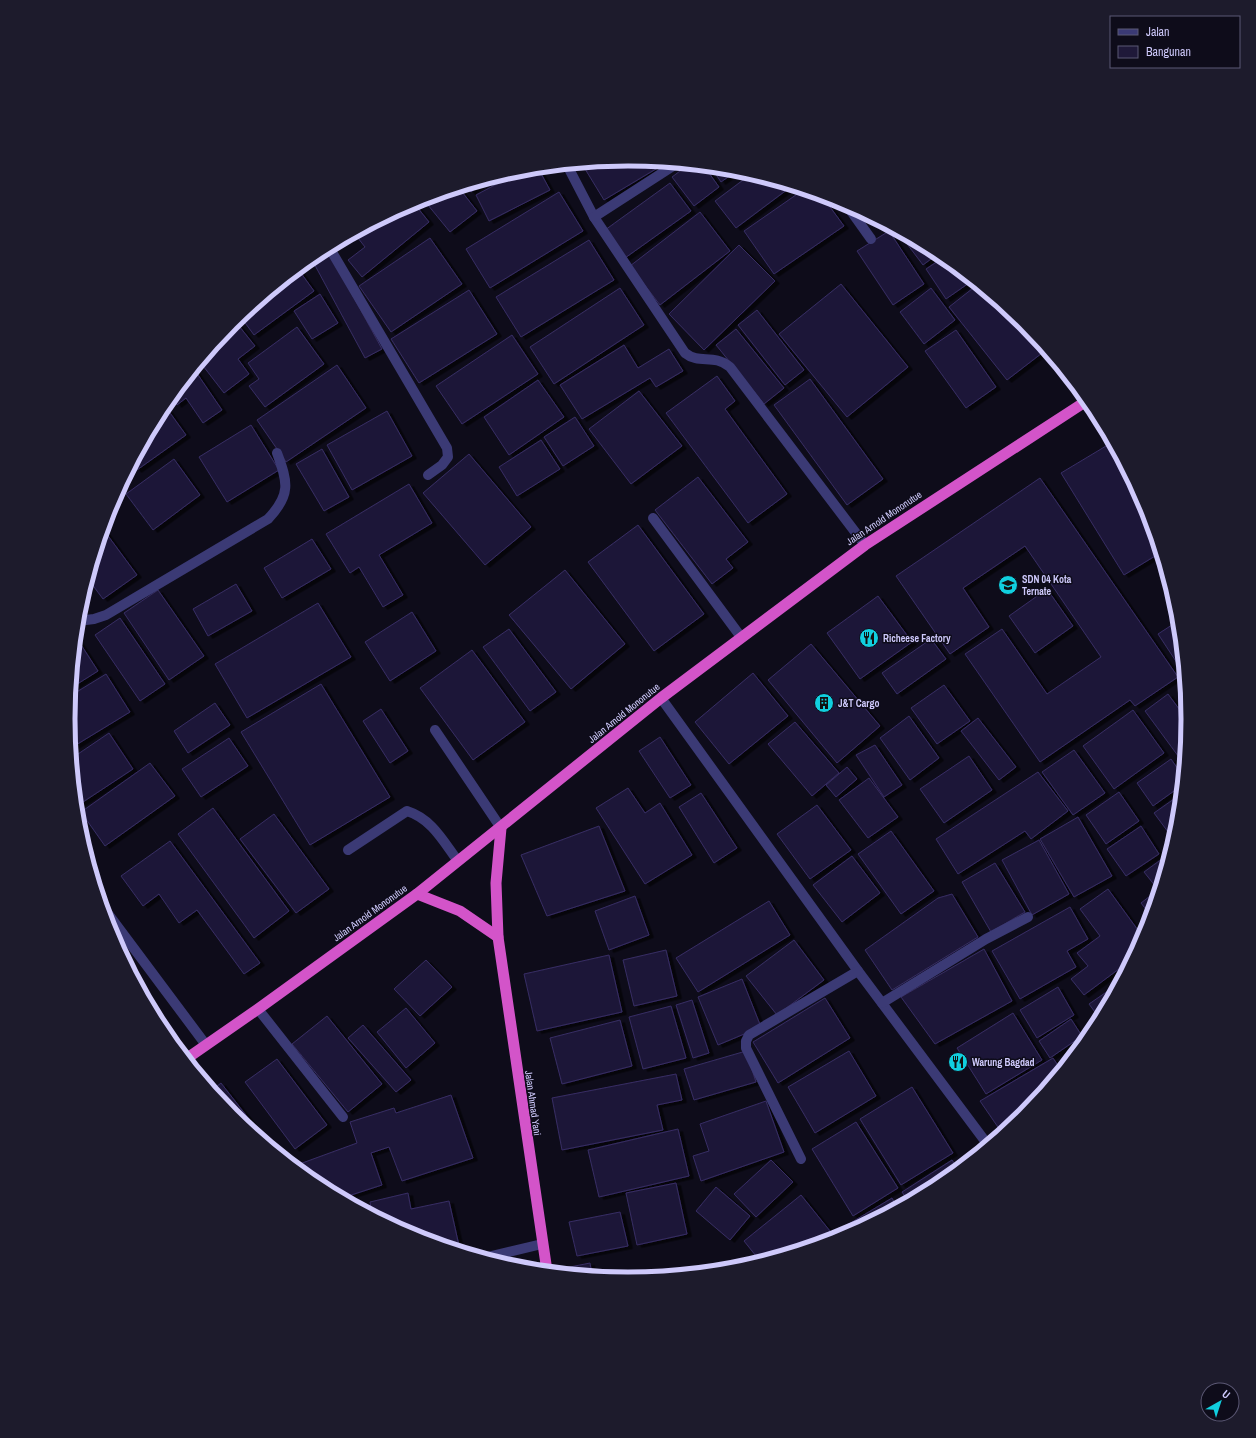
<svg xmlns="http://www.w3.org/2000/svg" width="1256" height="1438" viewBox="0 0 1256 1438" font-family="'Archivo Narrow',sans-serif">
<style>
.building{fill:#1f1939;stroke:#372d64;filter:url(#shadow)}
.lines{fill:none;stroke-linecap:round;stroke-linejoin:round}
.service{stroke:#3b3a75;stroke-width:10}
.minor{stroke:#3b3a75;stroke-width:10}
.trunk{stroke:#d354c9;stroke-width:11}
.labels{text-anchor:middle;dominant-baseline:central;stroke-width:3;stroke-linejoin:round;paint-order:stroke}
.street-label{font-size:10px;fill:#cec9fb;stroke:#0e0c1a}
.poi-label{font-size:10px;font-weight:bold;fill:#cec9fb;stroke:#0e0c1a;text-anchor:start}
.rim{fill:none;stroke:#cec9fb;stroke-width:5}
</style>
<defs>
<filter id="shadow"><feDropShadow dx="4.5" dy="2.5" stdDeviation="0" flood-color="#0009"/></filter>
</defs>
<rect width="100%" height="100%" fill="#0e0c1a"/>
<g class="building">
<polygon points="628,159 666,163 604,200 582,164"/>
<polygon points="688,165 704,166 719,187 694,206 672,177"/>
<polygon points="711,167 737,170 738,170 721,182"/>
<polygon points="538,168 550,190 489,221 476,195 525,169"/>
<polygon points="751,174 792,186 736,228 715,201"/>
<polygon points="487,179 471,192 466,186"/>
<polygon points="670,183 691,211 625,258 605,230"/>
<polygon points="459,188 477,211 450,232 423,199"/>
<polygon points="803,190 822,196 844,226 774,274 744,231"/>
<polygon points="559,192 583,231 490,288 466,249"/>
<polygon points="413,202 429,222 362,277 348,260 365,247 354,233"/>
<polygon points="700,212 730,251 660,305 630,266"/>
<polygon points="889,231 924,284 893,305 857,251"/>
<polygon points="898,232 939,253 923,265"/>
<polygon points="430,238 462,284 391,332 359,286"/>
<polygon points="589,240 614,280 521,337 496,297"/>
<polygon points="739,245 775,281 704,350 669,314"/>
<polygon points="327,248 382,349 365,358 311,258"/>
<polygon points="944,257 960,271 969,283 946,299 926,269"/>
<polygon points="298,269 314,291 254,335 240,316"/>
<polygon points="841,284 908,367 847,417 779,334"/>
<polygon points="977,285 1024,323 1046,350 1007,380 949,307"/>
<polygon points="620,288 644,325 554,384 530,347"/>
<polygon points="931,288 955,320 924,344 900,312"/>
<polygon points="469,290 497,334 419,383 391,339"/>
<polygon points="320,294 338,323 312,339 294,311"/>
<polygon points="757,310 804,370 785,385 738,325"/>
<polygon points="235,321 255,346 238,359 249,374 224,393 200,362"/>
<polygon points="297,327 324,364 265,407 249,386 259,379 248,363"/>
<polygon points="736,329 784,388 764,404 716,345"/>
<polygon points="956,330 996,387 966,408 925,351"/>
<polygon points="512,335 538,374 462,424 436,386"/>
<polygon points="624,345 638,368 669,349 683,371 656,387 650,378 582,419 560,385"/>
<polygon points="337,365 366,408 286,462 257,420"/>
<polygon points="194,369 222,410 203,423 186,398 177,405 172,396"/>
<polygon points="717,376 735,401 725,409 787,494 748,523 666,413"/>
<polygon points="810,379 883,479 847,505 774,405"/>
<polygon points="538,380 564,417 509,455 484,417"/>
<polygon points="639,391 682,446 631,484 589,429"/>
<polygon points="168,410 186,435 137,470 132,464 157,417"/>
<polygon points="387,411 412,456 352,490 327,445"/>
<polygon points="575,417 594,446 563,466 544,437"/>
<polygon points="251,425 279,470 227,502 199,457"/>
<polygon points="541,440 560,469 517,496 499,467"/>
<polygon points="1111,443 1145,505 1160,553 1124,575 1061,473"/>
<polygon points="322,449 349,497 324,511 296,464"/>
<polygon points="469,454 531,527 485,565 423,493"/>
<polygon points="174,459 200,495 153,530 126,494"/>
<polygon points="698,477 748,542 726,559 733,568 712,584 655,510"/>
<polygon points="1040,478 1178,677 1135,706 1130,700 1040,762 965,654 1002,629 1047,694 1101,657 1025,546 963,588 989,627 950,654 896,576"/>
<polygon points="409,484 432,523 379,555 403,595 383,607 359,567 350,573 326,534"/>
<polygon points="638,525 704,614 654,651 588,562"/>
<polygon points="103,529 137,575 103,599 88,579"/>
<polygon points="312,539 331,569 282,598 264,568"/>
<polygon points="565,570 625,644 571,689 509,615"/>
<polygon points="236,584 252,611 208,636 193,609"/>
<polygon points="1047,589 1073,626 1035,653 1009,616"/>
<polygon points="158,590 204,656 169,680 124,613"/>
<polygon points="878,596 912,642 860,679 827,633"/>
<polygon points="318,603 351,657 247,718 215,664"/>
<polygon points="412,612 436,651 390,681 365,642"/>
<polygon points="120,618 165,684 140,701 95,635"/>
<polygon points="1178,621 1183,672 1158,634"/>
<polygon points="509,629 556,692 530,711 483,647"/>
<polygon points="76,637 98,671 71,688"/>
<polygon points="931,639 946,659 897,694 882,673"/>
<polygon points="811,644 880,726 837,763 768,680"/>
<polygon points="472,650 525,722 473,760 420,688"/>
<polygon points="753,673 788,716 729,764 695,722"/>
<polygon points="106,674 130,712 71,748 68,719 70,696"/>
<polygon points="321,684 390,797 310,845 241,732"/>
<polygon points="944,685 970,721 937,744 911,708"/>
<polygon points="1168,694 1188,721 1184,764 1145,711"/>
<polygon points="215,703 230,725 188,753 174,731"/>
<polygon points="381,709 408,751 390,763 363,721"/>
<polygon points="1133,710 1164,753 1114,789 1083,746"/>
<polygon points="909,716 939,758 910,780 880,738"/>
<polygon points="978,718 1016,767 999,780 961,731"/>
<polygon points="795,722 839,773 812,796 768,744"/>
<polygon points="109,733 133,769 77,806 72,758"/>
<polygon points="660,737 691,785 670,798 639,751"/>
<polygon points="229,738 248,766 201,797 182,769"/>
<polygon points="875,745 902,785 884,797 856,755"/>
<polygon points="1074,750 1105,793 1073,815 1042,772"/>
<polygon points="969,756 992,790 944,823 920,789"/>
<polygon points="1171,759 1182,775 1181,786 1153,806 1137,783"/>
<polygon points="150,763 175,796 105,846 81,812"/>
<polygon points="847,767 857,779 836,797 826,785"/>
<polygon points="1038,772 1068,811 1031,839 1025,831 958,874 936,839"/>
<polygon points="869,778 898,817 868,838 839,800"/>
<polygon points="628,788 645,813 660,803 692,855 645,884 596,808"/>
<polygon points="1119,792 1139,821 1106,844 1086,815"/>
<polygon points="701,793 737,848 714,863 679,807"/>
<polygon points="1181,794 1177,828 1174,840 1154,813"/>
<polygon points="817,805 851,850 810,879 777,834"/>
<polygon points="213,808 289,911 254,938 178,834"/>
<polygon points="274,814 329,889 296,913 240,839"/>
<polygon points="1078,817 1112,876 1074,897 1040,839"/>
<polygon points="599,826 625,891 547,916 521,855"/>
<polygon points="1141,826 1159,854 1126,876 1107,849"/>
<polygon points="891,831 934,891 901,914 858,854"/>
<polygon points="1039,840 1069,894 1032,915 1002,860"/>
<polygon points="170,841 260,963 244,974 197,910 179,923 159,894 143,906 121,876"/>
<polygon points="1170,853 1161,883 1156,887 1144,872"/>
<polygon points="852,856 880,893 842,922 813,885"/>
<polygon points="995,863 1025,912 991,932 962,882"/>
<polygon points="1108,889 1143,937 1131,960 1084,995 1071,979 1088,966 1077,953 1100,936 1080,909"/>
<polygon points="1159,889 1151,916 1141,903"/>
<polygon points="952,894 978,937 892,990 865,950 938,898"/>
<polygon points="635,896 649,935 609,950 595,911"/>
<polygon points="769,901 790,935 698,992 676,958"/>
<polygon points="1070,907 1088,939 1067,951 1076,967 1020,999 992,951"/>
<polygon points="794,940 824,980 777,1015 746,976"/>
<polygon points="984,949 1012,1001 935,1044 901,997"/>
<polygon points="666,950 677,996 634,1006 623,960"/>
<polygon points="609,955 622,1012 537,1031 524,974"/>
<polygon points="426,960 452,987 420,1016 394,989"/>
<polygon points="742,979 761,1027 718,1045 698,997"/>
<polygon points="1118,984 1100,1019 1089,1004"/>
<polygon points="1058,987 1074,1015 1037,1038 1020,1010"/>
<polygon points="825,998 850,1038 778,1083 753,1042"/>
<polygon points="692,1000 709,1053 693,1058 676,1005"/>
<polygon points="671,1006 686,1058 643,1069 629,1017"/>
<polygon points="406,1008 435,1043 406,1068 377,1032"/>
<polygon points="1013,1013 1042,1060 986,1094 957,1048"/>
<polygon points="327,1016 382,1084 348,1112 292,1044"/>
<polygon points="1071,1019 1082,1036 1050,1058 1039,1041"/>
<polygon points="620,1020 632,1066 562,1084 550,1038"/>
<polygon points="363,1025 411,1080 396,1092 348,1038"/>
<polygon points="746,1051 756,1082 694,1100 684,1069"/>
<polygon points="849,1051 876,1096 815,1133 788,1087"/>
<polygon points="1053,1058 1061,1070 1024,1115 1002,1133 980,1101"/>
<polygon points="277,1059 327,1125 295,1149 245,1082"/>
<polygon points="676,1074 682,1100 657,1105 663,1130 562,1150 552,1098"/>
<polygon points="221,1083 270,1146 232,1115 212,1090"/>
<polygon points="912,1087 953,1153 901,1185 860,1119"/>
<polygon points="451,1095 473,1158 402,1181 389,1147 371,1153 382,1185 342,1198 317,1184 294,1166 357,1143 350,1122 394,1108 396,1113"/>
<polygon points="766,1101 784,1152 701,1181 693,1156 709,1151 700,1124"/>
<polygon points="856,1122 898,1188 853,1216 812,1149"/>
<polygon points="678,1129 689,1176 599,1197 588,1150"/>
<polygon points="771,1160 793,1182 756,1217 734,1194"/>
<polygon points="952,1160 958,1169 939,1185 908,1201 902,1192"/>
<polygon points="676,1183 687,1234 637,1245 626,1193"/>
<polygon points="716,1187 750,1216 730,1240 696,1211"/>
<polygon points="408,1193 411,1209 449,1201 460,1250 413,1236 372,1214 370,1202"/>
<polygon points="801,1195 830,1231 812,1246 760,1261 744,1241"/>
<polygon points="892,1198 897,1207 851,1232 847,1225"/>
<polygon points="620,1212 628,1246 577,1256 569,1222"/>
<polygon points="590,1263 592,1275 561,1272 560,1269"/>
</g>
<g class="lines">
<g class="service">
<polyline points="435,730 501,828"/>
<path d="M348 850 407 811C432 819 443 841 458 861"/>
<polyline points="258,1009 343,1117"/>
</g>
<g class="minor">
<path d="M567 165 594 217 685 353C700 365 713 353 730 367L865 545"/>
<polyline points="846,204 871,239"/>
<polyline points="594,217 676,164"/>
<polyline points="329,247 447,448 448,457 442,465 428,475"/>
<polyline points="653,518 741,637"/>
<path d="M78 621 94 619 106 615 268 519C291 495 288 482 277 453"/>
<polyline points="661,698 858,971 988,1145"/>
<polyline points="103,907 206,1045"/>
<polyline points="882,1003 986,939 1028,917"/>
<polyline points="801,1159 746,1048 746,1041 749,1035 858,971"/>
<polyline points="483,1258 542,1244"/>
</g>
<g class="trunk">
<polyline points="501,828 496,883 498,937 547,1271"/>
<polyline points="417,894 460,911 498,937"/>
<polyline points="186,1059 258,1009 417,894 661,698 865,545 1088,400"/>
</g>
</g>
<defs>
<g id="school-disc" transform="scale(1)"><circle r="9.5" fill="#11cfdf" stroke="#0e0c1a"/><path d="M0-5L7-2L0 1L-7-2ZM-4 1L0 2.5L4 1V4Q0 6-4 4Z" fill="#111"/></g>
<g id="restaurant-disc" transform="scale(1)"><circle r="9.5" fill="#11cfdf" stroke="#0e0c1a"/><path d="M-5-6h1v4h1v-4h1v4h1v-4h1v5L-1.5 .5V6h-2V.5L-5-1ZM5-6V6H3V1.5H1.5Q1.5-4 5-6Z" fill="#111"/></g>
<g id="building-disc" transform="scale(1)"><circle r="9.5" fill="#11cfdf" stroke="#0e0c1a"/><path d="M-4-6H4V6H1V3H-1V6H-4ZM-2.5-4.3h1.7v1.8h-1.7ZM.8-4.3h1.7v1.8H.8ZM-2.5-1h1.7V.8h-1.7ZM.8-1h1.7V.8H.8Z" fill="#111"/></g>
</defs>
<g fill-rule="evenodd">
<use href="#school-disc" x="1008" y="585"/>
<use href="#restaurant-disc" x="869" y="638"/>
<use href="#building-disc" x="824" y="703"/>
<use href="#restaurant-disc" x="958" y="1062"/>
</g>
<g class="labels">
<g class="street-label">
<text transform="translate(884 518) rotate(-34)">Jalan Arnold Mononutue</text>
<text transform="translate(624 713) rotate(-39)">Jalan Arnold Mononutue</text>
<text transform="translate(370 913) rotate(-36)">Jalan Arnold Mononutue</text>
<text transform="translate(533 1103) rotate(82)">Jalan Ahmad Yani</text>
</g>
<g class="poi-label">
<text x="1022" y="579">SDN 04 Kota<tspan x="1022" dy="12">Ternate</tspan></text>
<text x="883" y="638">Richeese Factory</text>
<text x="838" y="703">J&amp;T Cargo</text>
<text x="972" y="1062">Warung Bagdad</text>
</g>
</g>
<path d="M0 0H1256V1438H0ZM75 719a553 553 0 1 1 1106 0a553 553 0 1 1-1106 0Z" fill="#1d1b2c" fill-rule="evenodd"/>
<path class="rim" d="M75 719a553 553 0 1 1 1106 0a553 553 0 1 1-1106 0Z"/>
<rect x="1110" y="16" width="130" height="52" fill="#0e0c1a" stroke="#5b5874"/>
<rect x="1118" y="29" width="20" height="6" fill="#3b3a75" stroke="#5b5874"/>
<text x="1146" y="36" font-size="12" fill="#cec9fb">Jalan</text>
<rect x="1118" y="46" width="20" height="12" fill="#1f1939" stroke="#5b5874"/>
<text x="1146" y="56" font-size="12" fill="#cec9fb">Bangunan</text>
<g transform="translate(1220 1402) rotate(39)"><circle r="19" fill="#0e0c1a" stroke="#5b5874"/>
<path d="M0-3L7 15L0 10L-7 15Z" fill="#11cfdf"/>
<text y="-6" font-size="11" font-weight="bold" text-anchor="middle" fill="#cec9fb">U</text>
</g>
</svg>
